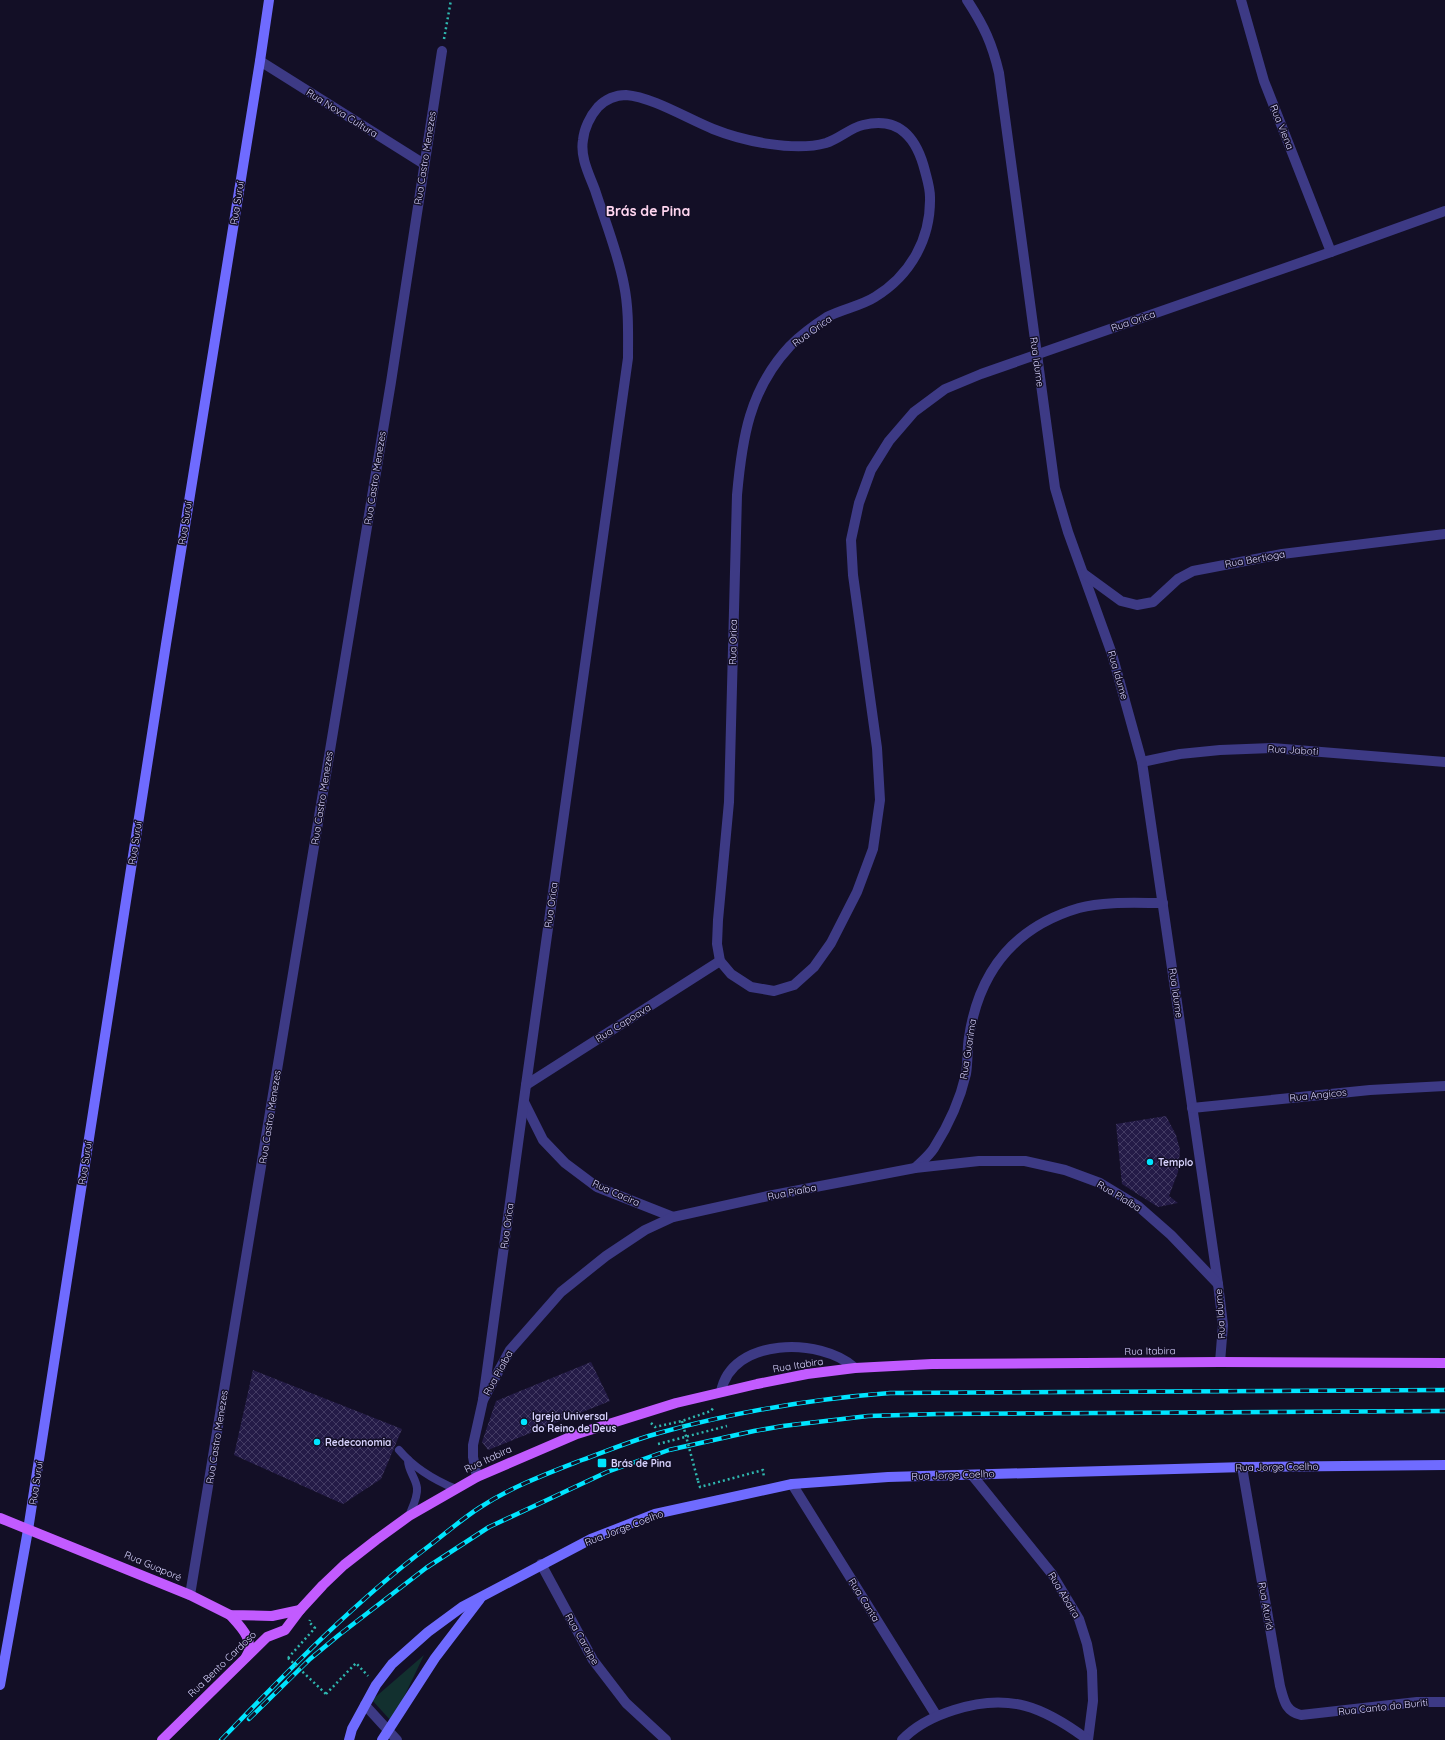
<svg xmlns="http://www.w3.org/2000/svg" width="1445" height="1740" viewBox="0 0 1445 1740" font-family="Quicksand,sans-serif">
<style>
.park{fill:#12302f}
.building{fill:url(#building-cross-hatch)}
.lines{fill:none;stroke-linecap:round;stroke-linejoin:round}
.path{stroke:#2fb8b0;stroke-width:2.5;stroke-dasharray:2 3;stroke-linecap:butt}
.lane{stroke:#3d3a85;stroke-width:8}
.street{stroke:#3d3a85;stroke-width:10}
.secondary{stroke:#6f6bff;stroke-width:10}
.primary{stroke:#c25bff;stroke-width:10}
.rail-casing{stroke:#00e5ff;stroke-width:4.5}
.rail{stroke:#130f26;stroke-width:3;stroke-dasharray:9;stroke-linecap:butt}
.path-bridge{stroke:#2fb8b0;stroke-width:2.5;stroke-dasharray:2 3;stroke-linecap:butt}
.poi-dot{fill:#00e5ff;stroke:#130f26;stroke-width:1.5}
.labels{text-anchor:middle;dominant-baseline:central;stroke-width:3;stroke-linejoin:round;paint-order:stroke}
.street-label{font-size:10px;fill:#d9d4ff;stroke:#130f26}
.poi-label{font-size:10px;font-weight:bold;fill:#d9d4ff;stroke:#130f26;text-anchor:start}
.district-label{font-size:14px;font-weight:bold;fill:#ffd6f0;stroke:#130f26}
</style>
<defs>
<pattern id="building-cross-hatch" width="8" height="8" patternUnits="userSpaceOnUse"><rect width="8" height="8" fill="#241b47"/><path d="M0 0l8 8M0 8l8-8" fill="none" stroke="#433b63"/></pattern>
</defs>
<rect width="100%" height="100%" fill="#130f26"/>
<polygon class="park" points="424,1655 392,1722 372,1700"/>
<g class="building">
<polygon points="1166,1116 1176,1135 1180,1150 1178,1172 1169,1196 1178,1203 1158,1207 1122,1184 1116,1124"/>
<polygon points="591,1362 610,1401 488,1450 482,1442 496,1401"/>
<polygon points="253,1370 402,1429 381,1479 343,1504 234,1455"/>
</g>
<g class="lines">
<g class="path">
<polyline points="444,39 451,0"/>
<polyline points="682,1421 683,1425"/>
<polyline points="651,1423 655,1427 682,1421 711,1411 714,1407"/>
<polyline points="658,1444 727,1426"/>
<polyline points="698,1481 700,1487 763,1470 764,1478"/>
<polyline points="288,1658 315,1628 309,1622 310,1620"/>
<polyline points="326,1694 356,1663 368,1676"/>
</g>
<g class="lane">
<path d="M399 1450C414 1468 434 1480 456 1489"/>
<path d="M408 1460C408 1471 416 1478 417 1488 418 1497 412 1508 409 1516"/>
</g>
<g class="street">
<path d="M967 0C984 26 992 43 999 73L1055 488 1068 532 1112 654 1142 762 1218 1284 1223 1325 1220 1362"/>
<polyline points="1241,0 1264,81 1331,252"/>
<polyline points="260,61 424,164"/>
<polyline points="1084,574 1121,601 1137,605 1153,602 1178,579 1193,571 1282,554 1445,534"/>
<polyline points="1142,762 1180,754 1220,750 1272,748 1445,762"/>
<polyline points="526,1085 720,961"/>
<polyline points="524,1102 543,1140 565,1163 597,1187 673,1217"/>
<polyline points="1192,1108 1370,1090 1445,1086"/>
<path d="M915 1168C921 1162 929 1156 934 1148 948 1126 960 1100 966 1074 968 1062 967 1049 969 1037 979 972 1014 927 1079 908 1104 901 1138 903 1163 903"/>
<path d="M721 1392C731 1337 821 1337 855 1368"/>
<path d="M483 1400 526 1085 628 358C628 334 629 309 624 285 618 253 605 221 595 190 589 174 580 157 583 140 584 129 590 116 598 107 605 100 615 95 626 95 652 97 688 119 713 129 743 141 794 152 826 143 839 139 850 128 863 125 900 116 917 139 925 171 927 179 930 188 930 197 931 238 911 275 875 297 861 306 842 309 827 317 816 324 799 337 790 346 749 390 742 439 737 495L729 802 718 920 717 944 720 961 731 974 751 987 774 991 794 985 814 967 831 943 857 892 873 849 880 800 877 748 853 575 851 540 859 503 871 470 889 441 914 412 945 389 981 374 1331 252 1445 211"/>
<path d="M1242 1467 1280 1686C1284 1700 1285 1711 1301 1715L1417 1702H1445"/>
<polyline points="972,1475 1052,1574 1079,1619 1087,1644 1092,1671 1093,1701 1088,1740"/>
<polyline points="477,1477 473,1457 473,1445 483,1400 510,1350 561,1292 606,1256 645,1230 673,1217 768,1196 915,1168 979,1161 1025,1161 1065,1170 1100,1183 1138,1206 1171,1235 1218,1284"/>
<polyline points="792,1484 936,1715"/>
<polyline points="541,1564 593,1660 626,1703 666,1740"/>
<polyline points="190,1595 391,382 442,51"/>
<polyline points="365,1705 397,1740"/>
<path d="M902 1740C916 1725 935 1716 954 1710 1009 1692 1044 1707 1088 1740"/>
</g>
<g class="secondary">
<polyline points="0,1685 28,1530 166,644 260,61 269,0"/>
<polyline points="349,1740 352,1729 376,1685 392,1664 428,1632 462,1607 591,1539 655,1514 792,1484 888,1477 1245,1467 1445,1465"/>
<polyline points="382,1740 435,1658 480,1599"/>
</g>
<g class="primary">
<polyline points="0,1518 190,1595 230,1615 272,1616 300,1610"/>
<path d="M230 1615C240 1626 256 1641 246 1657"/>
<polyline points="162,1740 267,1637 285,1630 300,1610 323,1585 344,1565 376,1540 409,1516 477,1477 577,1434 676,1403 757,1384 807,1374 855,1368 932,1364 1220,1362 1445,1363"/>
</g>
<g class="rail-casing">
<g id="rail">
<polyline points="249,1719 310,1659 339,1635 426,1568 489,1527 607,1472 669,1450 754,1431 783,1426 868,1416 939,1414 1445,1411"/>
<path d="M221 1740C287 1672 353 1603 429 1546 446 1533 462 1519 479 1508 511 1487 546 1474 582 1460 607 1451 633 1440 659 1433 735 1412 811 1399 890 1393L1445 1390"/>
</g>
</g>
<use href="#rail" class="rail"/>
<g class="path-bridge">
<polyline points="683,1425 698,1481"/>
<polyline points="288,1658 326,1694"/>
</g>
</g>
<g class="poi-dot">
<circle cx="1150" cy="1162" r="4"/>
<circle cx="524" cy="1422" r="4"/>
<circle cx="317" cy="1442" r="4"/>
<rect x="597" y="1458" width="10" height="10" rx="2"/>
</g>
<g class="labels">
<g class="street-label">
<text transform="translate(342 113) rotate(32)">Rua Nova Cultura</text>
<text transform="translate(1282 127) rotate(68)">Rua Viena</text>
<text transform="translate(425 158) rotate(-81)">Rua Castro Menezes</text>
<text transform="translate(237 203) rotate(-81)">Rua Suruí</text>
<text transform="translate(1133 321) rotate(-19)">Rua Orica</text>
<text transform="translate(812 331) rotate(-36)">Rua Orica</text>
<text transform="translate(1037 362) rotate(82)">Rua Idume</text>
<text transform="translate(375 478) rotate(-81)">Rua Castro Menezes</text>
<text transform="translate(185 523) rotate(-81)">Rua Suruí</text>
<text transform="translate(1255 559) rotate(-10)">Rua Bertioga</text>
<text transform="translate(733 642) rotate(-89)">Rua Orica</text>
<text transform="translate(1118 675) rotate(74)">Rua Idume</text>
<text transform="translate(1293 750) rotate(3)">Rua Jaboti</text>
<text transform="translate(322 798) rotate(-81)">Rua Castro Menezes</text>
<text transform="translate(135 843) rotate(-81)">Rua Suruí</text>
<text transform="translate(551 905) rotate(-82)">Rua Orica</text>
<text transform="translate(1176 993) rotate(82)">Rua Idume</text>
<text transform="translate(623 1023) rotate(-32)">Rua Capoava</text>
<text transform="translate(968 1049) rotate(-81)">Rua Guarima</text>
<text transform="translate(1318 1095) rotate(-6)">Rua Angicos</text>
<text transform="translate(270 1117) rotate(-81)">Rua Castro Menezes</text>
<text transform="translate(85 1163) rotate(-81)">Rua Suruí</text>
<text transform="translate(792 1192) rotate(-11)">Rua Piaíba</text>
<text transform="translate(616 1193) rotate(24)">Rua Cacira</text>
<text transform="translate(1119 1196) rotate(31)">Rua Piaíba</text>
<text transform="translate(507 1226) rotate(-82)">Rua Orica</text>
<text transform="translate(1220 1314) rotate(-94)">Rua Idume</text>
<text transform="translate(1150 1351) rotate(-1)">Rua Itabira</text>
<text transform="translate(798 1365) rotate(-9)">Rua Itabira</text>
<text transform="translate(498 1373) rotate(-61)">Rua Piaíba</text>
<text transform="translate(217 1437) rotate(-81)">Rua Castro Menezes</text>
<text transform="translate(488 1459) rotate(-25)">Rua Itabira</text>
<text transform="translate(1277 1467) rotate(-1)">Rua Jorge Coelho</text>
<text transform="translate(953 1475) rotate(-2)">Rua Jorge Coelho</text>
<text transform="translate(36 1483) rotate(-81)">Rua Suruí</text>
<text transform="translate(624 1528) rotate(-21)">Rua Jorge Coelho</text>
<text transform="translate(153 1566) rotate(23)">Rua Guaporé</text>
<text transform="translate(1064 1595) rotate(59)">Rua Abaira</text>
<text transform="translate(864 1600) rotate(58)">Rua Canta</text>
<text transform="translate(1266 1606) rotate(80)">Rua Aturiá</text>
<text transform="translate(582 1639) rotate(60)">Rua Caraipe</text>
<text transform="translate(222 1664) rotate(-44)">Rua Bento Cardoso</text>
<text transform="translate(1383 1707) rotate(-6)">Rua Canto do Buriti</text>
</g>
<g class="poi-label">
<text x="1158" y="1162">Templo</text>
<text x="532" y="1416">Igreja Universal<tspan x="532" dy="12">do Reino de Deus</tspan></text>
<text x="325" y="1442">Redeconomia</text>
<text x="611" y="1463">Brás de Pina</text>
</g>
<g class="district-label">
<text x="648" y="211">Brás de Pina</text>
</g>
</g>
</svg>
